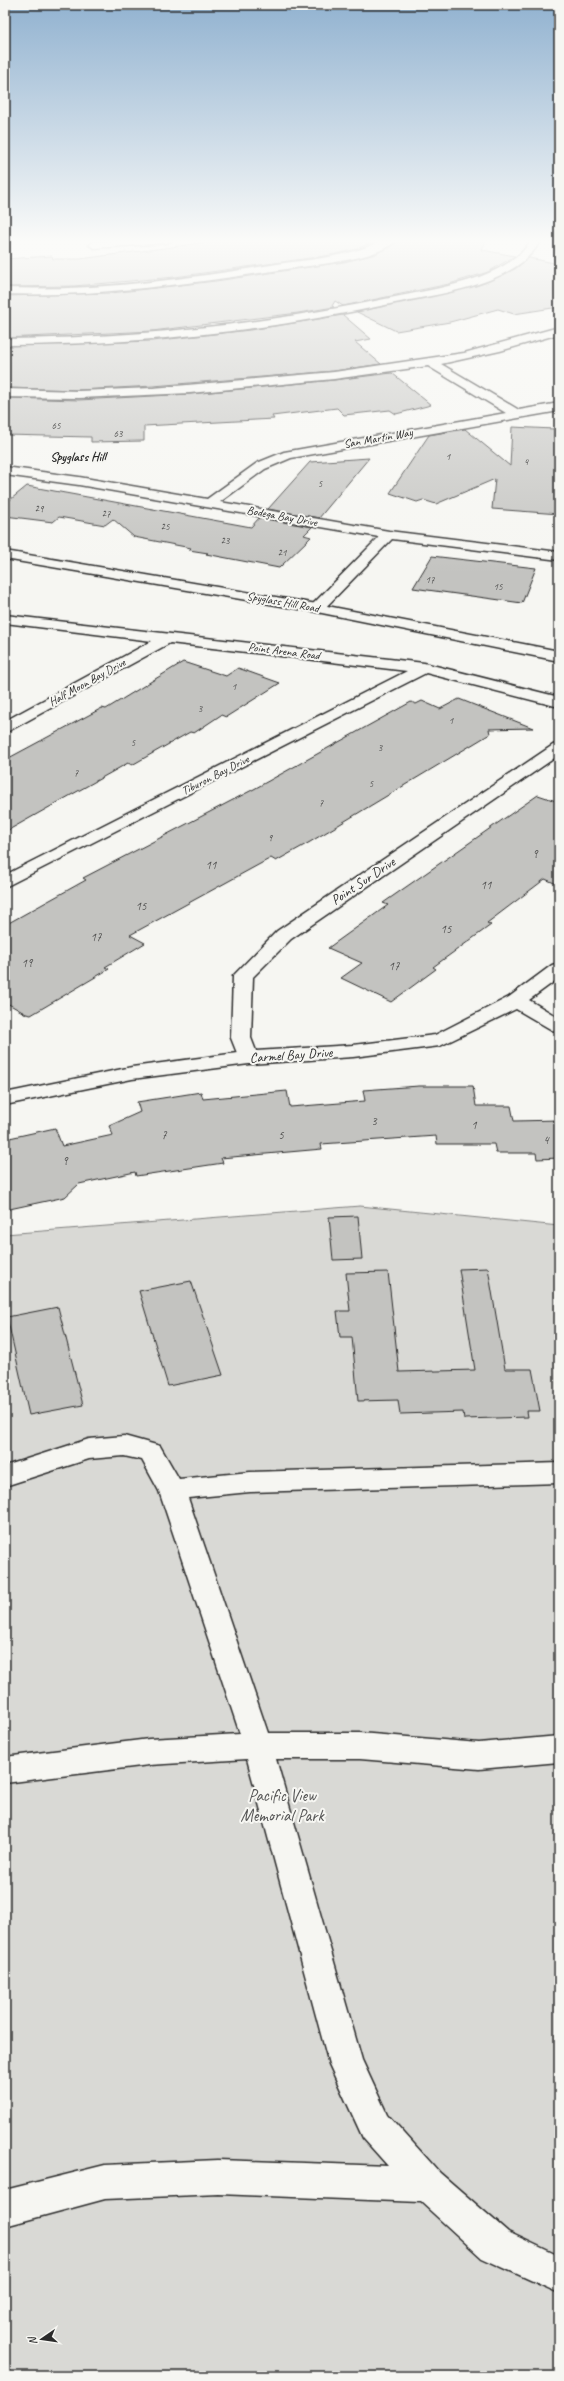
<svg xmlns="http://www.w3.org/2000/svg" width="564" height="2381" viewBox="0 0 564 2381" font-family="Caveat,sans-serif">
<style>
.green{fill:#d9d9d5;stroke:#828280}
.building{fill:#c3c3c0;stroke:#2b2b2b}
.lines{fill:none;stroke-linecap:round;stroke-linejoin:round}
.minor-casing{stroke:#2b2b2b;stroke-width:3}
.major-casing{stroke:#2b2b2b;stroke-width:3}
.minor{fill:#f6f6f2;fill-rule:evenodd}
.major{fill:#f6f6f2;fill-rule:evenodd}
.labels{text-anchor:middle;dominant-baseline:central;stroke-width:4;stroke-linejoin:round;paint-order:stroke}
.far-number-label{font-size:10px;fill:#515150}
.far-street-label{font-size:12px;fill:#2b2b2b;stroke:#f6f6f2}
.number-label{font-size:12px;fill:#515150}
.far-neighbourhood-label{font-size:13px;font-weight:bold;fill:#2b2b2b;stroke:#f6f6f2}
.street-label{font-size:14px;fill:#2b2b2b;stroke:#f6f6f2}
.near-park-label{font-size:17px;fill:#565656;stroke:#f6f6f2}
</style>
<rect width="100%" height="100%" fill="#f6f6f2"/>
<filter id="ink" filterUnits="userSpaceOnUse"><feTurbulence type="fractalNoise" baseFrequency=".025" numOctaves="2"/><feDisplacementMap in="SourceGraphic" scale="8" xChannelSelector="R" yChannelSelector="G"/><feConvolveMatrix kernelMatrix="1 2 1 2 8 2 1 2 1" color-interpolation-filters="sRGB"/></filter>
<g filter="url(#ink)">
<polygon class="green" points="360,1206 559,1226 559,2376 5,2376 5,1234"/>
<g class="building">
<polygon points="225,240 378,240 357,249 331,255 175,277 74,286 5,287 5,259 52,256 53,259 80,259"/>
<polygon points="398,240 486,240 482,250 515,256 488,272 449,284 343,306 335,301 332,306 334,307 298,313 152,331 5,338 5,296 111,293 216,281 344,262 376,254"/>
<polygon points="529,258 559,264 559,307 514,314 498,309 450,322 396,331 357,312 476,286 515,269"/>
<polygon points="343,315 371,339 355,342 381,364 334,371 153,386 79,390 5,388 5,346 152,341 250,330"/>
<polygon points="392,373 431,405 396,414 390,410 344,415 337,408 272,416 274,419 144,426 144,441 91,442 91,437 5,435 5,398 79,400 190,394 334,380"/>
<polygon points="512,427 554,429 554,438 559,438 559,514 492,509 495,479 436,504 423,500 417,502 390,493 429,435 465,429 510,466"/>
<polygon points="369,458 319,518 268,509 310,462"/>
<polygon points="27,486 251,527 259,518 312,527 304,535 311,537 279,568 206,554 208,553 189,550 191,548 134,537 113,519 105,525 59,517 53,522 5,516 5,504"/>
<polygon points="432,556 440,557 536,568 522,603 413,588"/>
<polygon points="183,662 226,676 238,668 280,683 226,717 221,715 194,733 190,732 132,765 128,763 5,832 5,760 102,708 106,709"/>
<polygon points="459,699 533,728 489,729 490,734 310,842 276,861 271,858 130,935 145,943 105,967 109,969 31,1015 26,1014 5,1002 5,925 86,880 83,878 254,789 411,702 416,704 422,701 440,709"/>
<polygon points="538,795 559,802 559,885 545,879 487,923 491,925 433,967 436,969 391,1002 341,978 362,963 328,948 388,905 383,903"/>
<polygon points="419,1086 473,1086 476,1106 511,1106 514,1121 559,1120 559,1158 537,1159 536,1153 496,1153 494,1144 437,1144 436,1136 321,1144 322,1149 221,1158 223,1163 136,1176 135,1172 79,1184 65,1197 5,1210 5,1139 55,1128 62,1146 113,1135 109,1126 140,1112 137,1102 201,1092 203,1099 287,1091 290,1107 365,1101 363,1090"/>
<polygon points="358,1216 362,1259 333,1260 329,1217"/>
<polygon points="488,1268 505,1369 532,1369 540,1411 527,1411 528,1417 464,1419 463,1412 400,1414 398,1400 358,1401 352,1337 340,1337 337,1311 350,1311 346,1273 388,1272 399,1372 475,1370 459,1269"/>
<polygon points="191,1281 223,1375 168,1386 139,1291"/>
<polygon points="58,1307 83,1405 29,1415 7,1317"/>
</g>
<g class="lines">
<g class="minor-casing">
<g id="minor">
<polygon points="117,240 172,240 167,243 94,248 89,245 94,242"/>
<path d="M383 240H397C377 260 313 265 286 269 192 283 100 297 5 294V288C97 291 187 279 277 264 313 259 350 257 383 240Z"/>
<path d="M531 240H541C517 285 439 294 395 303 267 331 136 345 5 345V339C136 338 266 324 395 297 434 289 510 279 531 240Z"/>
<polygon points="559,327 559,334 500,351 441,364 519,410 559,403 559,411 291,458 265,469 220,502 389,531 559,552 559,560 392,539 322,611 317,612 310,608 312,605 379,537 79,485 5,475 5,467 79,477 207,499 257,463 284,452 506,413 428,366 334,379 190,393 79,398 5,397 5,389 79,391 153,388 334,372 464,353"/>
<polygon points="5,615 424,663 559,697 559,707 426,673 5,887 5,875 407,671 170,643 5,733 5,721 152,641 5,623"/>
<polygon points="559,743 559,755 291,939 253,977 251,1038 256,1051 353,1045 435,1035 509,997 552,965 559,963 559,978 529,1000 559,1018 559,1032 552,1030 516,1009 440,1046 353,1057 249,1064 132,1079 5,1105 5,1093 132,1067 237,1053 231,1038 233,976 277,931 553,745"/>
<polygon points="124,1436 160,1446 179,1479 250,1472 559,1463 559,1483 250,1492 188,1498 268,1733 360,1733 479,1743 559,1736 559,1762 479,1769 360,1759 276,1759 362,2060 387,2114 440,2173 508,2232 559,2256 559,2293 482,2258 421,2202 218,2194 105,2199 5,2226 5,2190 105,2165 218,2160 388,2166 363,2138 329,2064 247,1759 149,1765 5,1783 5,1757 149,1739 240,1734 159,1491 142,1460 124,1456 89,1459 5,1486 5,1466 89,1439"/>
</g>
</g>
<g class="major-casing">
<polygon id="major" points="5,551 317,604 559,651 559,661 317,612 5,559"/>
</g>
<use href="#minor" class="minor"/>
<use href="#major" class="major"/>
</g>
</g>
<linearGradient id="sky" x2="0" y2="1"><stop stop-color="#91b2d0"/><stop offset="0.42" stop-color="#fbfbf9"/><stop offset="1" stop-color="#fbfbf9" stop-opacity="0"/></linearGradient>
<rect width="564" height="574" fill="url(#sky)"/>
<g class="labels">
<g class="far-number-label">
<text x="56" y="425">65</text>
<text x="118" y="433">63</text>
<text x="448" y="456">1</text>
<text x="526" y="461">4</text>
<text x="320" y="483">5</text>
<text x="39" y="508">29</text>
<text x="106" y="513">27</text>
<text x="165" y="526">25</text>
<text x="225" y="540">23</text>
<text x="282" y="552">21</text>
<text x="430" y="579">17</text>
<text x="498" y="586">15</text>
<text x="234" y="686">1</text>
<text x="200" y="708">3</text>
<text x="451" y="720">1</text>
<text x="133" y="742">5</text>
<text x="380" y="747">3</text>
<text x="76" y="772">7</text>
<text x="371" y="783">5</text>
<text x="321" y="802">7</text>
<text x="270" y="837">9</text>
</g>
<g class="far-street-label">
<text transform="translate(378 438) rotate(-10)">San Martin Way</text>
<text transform="translate(282 516) rotate(10)">Bodega Bay Drive</text>
<text transform="translate(283 602) rotate(10)">Spyglass Hill Road</text>
<text transform="translate(284 651) rotate(7)">Point Arena Road</text>
<text transform="translate(87 682) rotate(-29)">Half Moon Bay Drive</text>
<text transform="translate(215 775) rotate(-27)">Tiburon Bay Drive</text>
</g>
<g class="number-label">
<text x="535" y="854">9</text>
<text x="211" y="865">11</text>
<text x="486" y="885">11</text>
<text x="141" y="906">15</text>
<text x="446" y="929">15</text>
<text x="96" y="937">17</text>
<text x="27" y="963">19</text>
<text x="394" y="966">17</text>
<text x="374" y="1121">3</text>
<text x="474" y="1125">1</text>
<text x="164" y="1135">7</text>
<text x="281" y="1135">5</text>
<text x="546" y="1140">4</text>
<text x="65" y="1161">9</text>
</g>
<g class="far-neighbourhood-label">
<text x="78" y="457">Spyglass Hill</text>
</g>
<g class="street-label">
<text transform="translate(363 881) rotate(-34)">Point Sur Drive</text>
<text transform="translate(291 1055) rotate(-4)">Carmel Bay Drive</text>
</g>
<g class="near-park-label">
<text x="282" y="1795">Pacific View<tspan x="282" dy="20">Memorial Park</tspan></text>
</g>
</g>
<rect width="564" height="2381" fill="none" stroke="#f6f6f2" stroke-width="20"/>
<rect x="10" y="10" width="544" height="2361" fill="none" stroke="#2b2b2b" stroke-width="1.5" filter="url(#ink)"/>
<g transform="translate(42 2339) rotate(257)" stroke="#f6f6f2" stroke-width="3" paint-order="stroke">
<path d="M0-3L7 15L0 10L-7 15Z" fill="#2b2b2b"/>
<text y="-6" font-size="11" font-weight="bold" text-anchor="middle" fill="#2b2b2b">N</text>
</g>
</svg>
